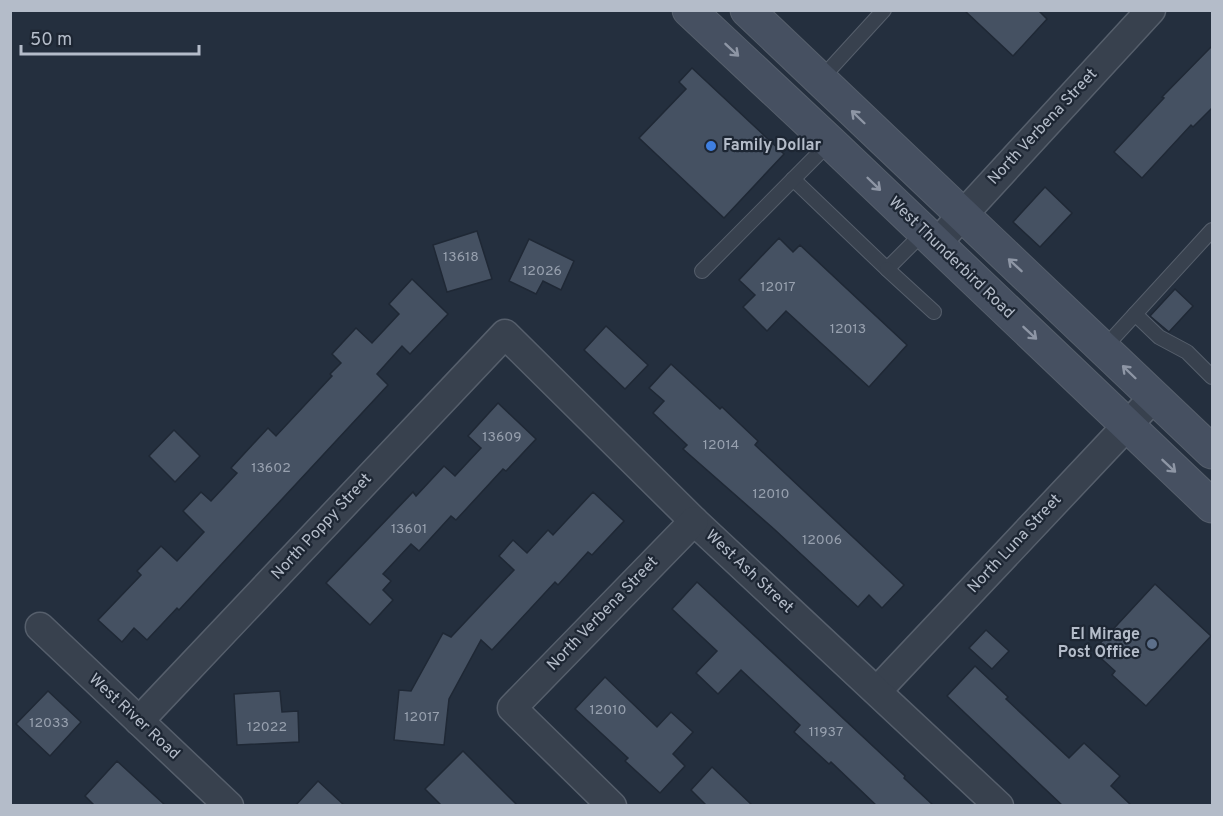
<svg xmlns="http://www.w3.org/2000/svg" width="1223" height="816" viewBox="0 0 1223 816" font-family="Overpass,sans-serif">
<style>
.building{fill:#455162;stroke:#1f2835;stroke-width:1.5}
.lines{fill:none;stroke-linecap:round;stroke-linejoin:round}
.service-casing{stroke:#565f6c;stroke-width:16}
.minor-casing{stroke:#565f6c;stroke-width:31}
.secondary-casing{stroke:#565f6c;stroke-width:35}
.service{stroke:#38414e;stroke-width:14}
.minor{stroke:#38414e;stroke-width:28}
.secondary{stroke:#465061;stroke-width:33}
.oneway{stroke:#8e96a5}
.shop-dot{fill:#3f7fe0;stroke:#1d2633;stroke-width:2}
.service-dot{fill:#5c6f8a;stroke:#1d2633;stroke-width:2}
.labels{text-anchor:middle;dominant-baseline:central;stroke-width:4.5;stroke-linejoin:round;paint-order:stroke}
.number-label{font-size:14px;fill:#98a1af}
.street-label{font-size:16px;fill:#b4bcc9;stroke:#1d2633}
.poi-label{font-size:16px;font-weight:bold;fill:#b4bcc9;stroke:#1d2633;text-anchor:start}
</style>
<rect width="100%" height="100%" fill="#242f3e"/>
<g class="building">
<polygon points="964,10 1038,10 1047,19 1013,56"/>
<polygon points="1212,46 1212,108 1193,127 1191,125 1142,178 1114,152 1164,98 1162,97"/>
<polygon points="692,68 784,154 724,218 639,138 686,89 679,82"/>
<polygon points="1045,187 1072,213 1040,247 1013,222"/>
<polygon points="477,231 492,279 447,292 433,245"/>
<polygon points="779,238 793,252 800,245 907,345 869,387 786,311 767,331 743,307 755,295 739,280"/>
<polygon points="529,239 574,261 561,290 543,281 536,294 509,281"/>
<polygon points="412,279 448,314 410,354 402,346 377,374 388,385 179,610 177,608 147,640 134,628 122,642 98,620 141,575 137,571 161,546 177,561 204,532 183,511 201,492 211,501 237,473 231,468 268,428 276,436 332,376 330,374 341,363 332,354 356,328 372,343 399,314 389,304"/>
<polygon points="1175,289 1193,306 1169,332 1150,316"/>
<polygon points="606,326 648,365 625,389 584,350"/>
<polygon points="671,364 720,409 722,407 758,441 755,445 904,585 882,608 869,595 858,607 774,529 683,449 687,445 653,413 664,401 649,388"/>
<polygon points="498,403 536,439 506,471 503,469 456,520 451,516 419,551 411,544 383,574 391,581 383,590 393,600 370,625 326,583 413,492 416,496 444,466 455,476 481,448 468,436"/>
<polygon points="174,430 200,456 175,482 149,456"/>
<polygon points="593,492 624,521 592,555 588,552 558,585 555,582 492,650 481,640 449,699 444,745 394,740 399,690 411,691 443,633 451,637 514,570 499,556 513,540 527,553 548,530 553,535"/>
<polygon points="697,582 905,776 904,778 934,806 877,806 831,762 829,764 794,732 800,725 741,670 718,694 696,673 717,651 672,609"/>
<polygon points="1155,584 1211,636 1146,706 1112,675 1115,671 1093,651"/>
<polygon points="986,630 1009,651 992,669 969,648"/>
<polygon points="975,666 1008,697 1006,699 1069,758 1084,743 1120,776 1111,786 1132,806 1063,806 947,696"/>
<polygon points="605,677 657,727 671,712 693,732 673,754 685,766 660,793 625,761 628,758 575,709"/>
<polygon points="48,691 81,722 50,756 16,724"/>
<polygon points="280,691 282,712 298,711 299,742 237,745 234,694"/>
<polygon points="463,751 518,806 442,806 425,789"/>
<polygon points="117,761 166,806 95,806 85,796"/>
<polygon points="712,767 753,806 707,806 691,790"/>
<polygon points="318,781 345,806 295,806"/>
</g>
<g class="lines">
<g class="service-casing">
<g id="service">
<polyline points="820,80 884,10"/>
<polyline points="793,179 887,269 924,232"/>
<polyline points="887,269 934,312"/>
<polyline points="702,271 830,142"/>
<polyline points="1135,314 1159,337 1187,352 1212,377"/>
<polyline points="1104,348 1212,230"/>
</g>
</g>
<g class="minor-casing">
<g id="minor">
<polyline points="936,244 1151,10"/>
<polyline points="40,627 229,806"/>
<polyline points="877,691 1154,397"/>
<polyline points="139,721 505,334 694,521 999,806"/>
<polyline points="612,806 512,708 694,521"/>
</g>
</g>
<g class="secondary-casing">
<g id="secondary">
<polyline points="689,10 830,142 1212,506"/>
<polyline points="747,10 1212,452"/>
</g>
</g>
<use href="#service" class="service"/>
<use href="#minor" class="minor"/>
<use href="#secondary" class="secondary"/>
</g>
<defs><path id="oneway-shaft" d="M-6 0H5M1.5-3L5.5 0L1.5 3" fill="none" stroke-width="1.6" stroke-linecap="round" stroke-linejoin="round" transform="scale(1.5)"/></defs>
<g class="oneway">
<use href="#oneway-shaft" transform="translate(732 50) rotate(43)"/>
<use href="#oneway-shaft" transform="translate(858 117) rotate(-136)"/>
<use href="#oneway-shaft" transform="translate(874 184) rotate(44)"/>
<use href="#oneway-shaft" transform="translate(1015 265) rotate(-137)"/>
<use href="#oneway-shaft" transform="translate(1030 333) rotate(43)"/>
<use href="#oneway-shaft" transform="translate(1129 372) rotate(-136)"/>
<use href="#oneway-shaft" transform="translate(1169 466) rotate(43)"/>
</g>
<circle class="shop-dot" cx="711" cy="146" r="6"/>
<circle class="service-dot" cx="1152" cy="644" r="6"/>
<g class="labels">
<g class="number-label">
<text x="461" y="257">13618</text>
<text x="542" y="271">12026</text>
<text x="778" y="287">12017</text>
<text x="848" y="329">12013</text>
<text x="502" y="437">13609</text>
<text x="721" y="445">12014</text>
<text x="271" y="468">13602</text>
<text x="771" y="494">12010</text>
<text x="409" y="529">13601</text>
<text x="822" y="540">12006</text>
<text x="608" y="710">12010</text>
<text x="422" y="717">12017</text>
<text x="49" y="723">12033</text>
<text x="267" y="727">12022</text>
<text x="826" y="732">11937</text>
</g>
<g class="street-label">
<text transform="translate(1043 127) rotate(-47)">North Verbena Street</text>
<text transform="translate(951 258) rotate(44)">West Thunderbird Road</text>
<text transform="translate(322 527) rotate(-47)">North Poppy Street</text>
<text transform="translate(1015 544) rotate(-47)">North Luna Street</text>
<text transform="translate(749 572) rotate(43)">West Ash Street</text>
<text transform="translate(603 614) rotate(-46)">North Verbena Street</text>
<text transform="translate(134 717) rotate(43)">West River Road</text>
</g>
<g class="poi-label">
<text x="723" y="146">Family Dollar</text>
<text x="1140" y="635" text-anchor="end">El Mirage<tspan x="1140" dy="18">Post Office</tspan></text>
</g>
</g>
<rect width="1223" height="816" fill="none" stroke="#b4bcc9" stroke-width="24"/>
<path d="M21 45v9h178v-9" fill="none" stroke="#b4bcc9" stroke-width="3"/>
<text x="30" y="45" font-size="18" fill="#b4bcc9" stroke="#1d2633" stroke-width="4.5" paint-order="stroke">50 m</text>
</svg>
